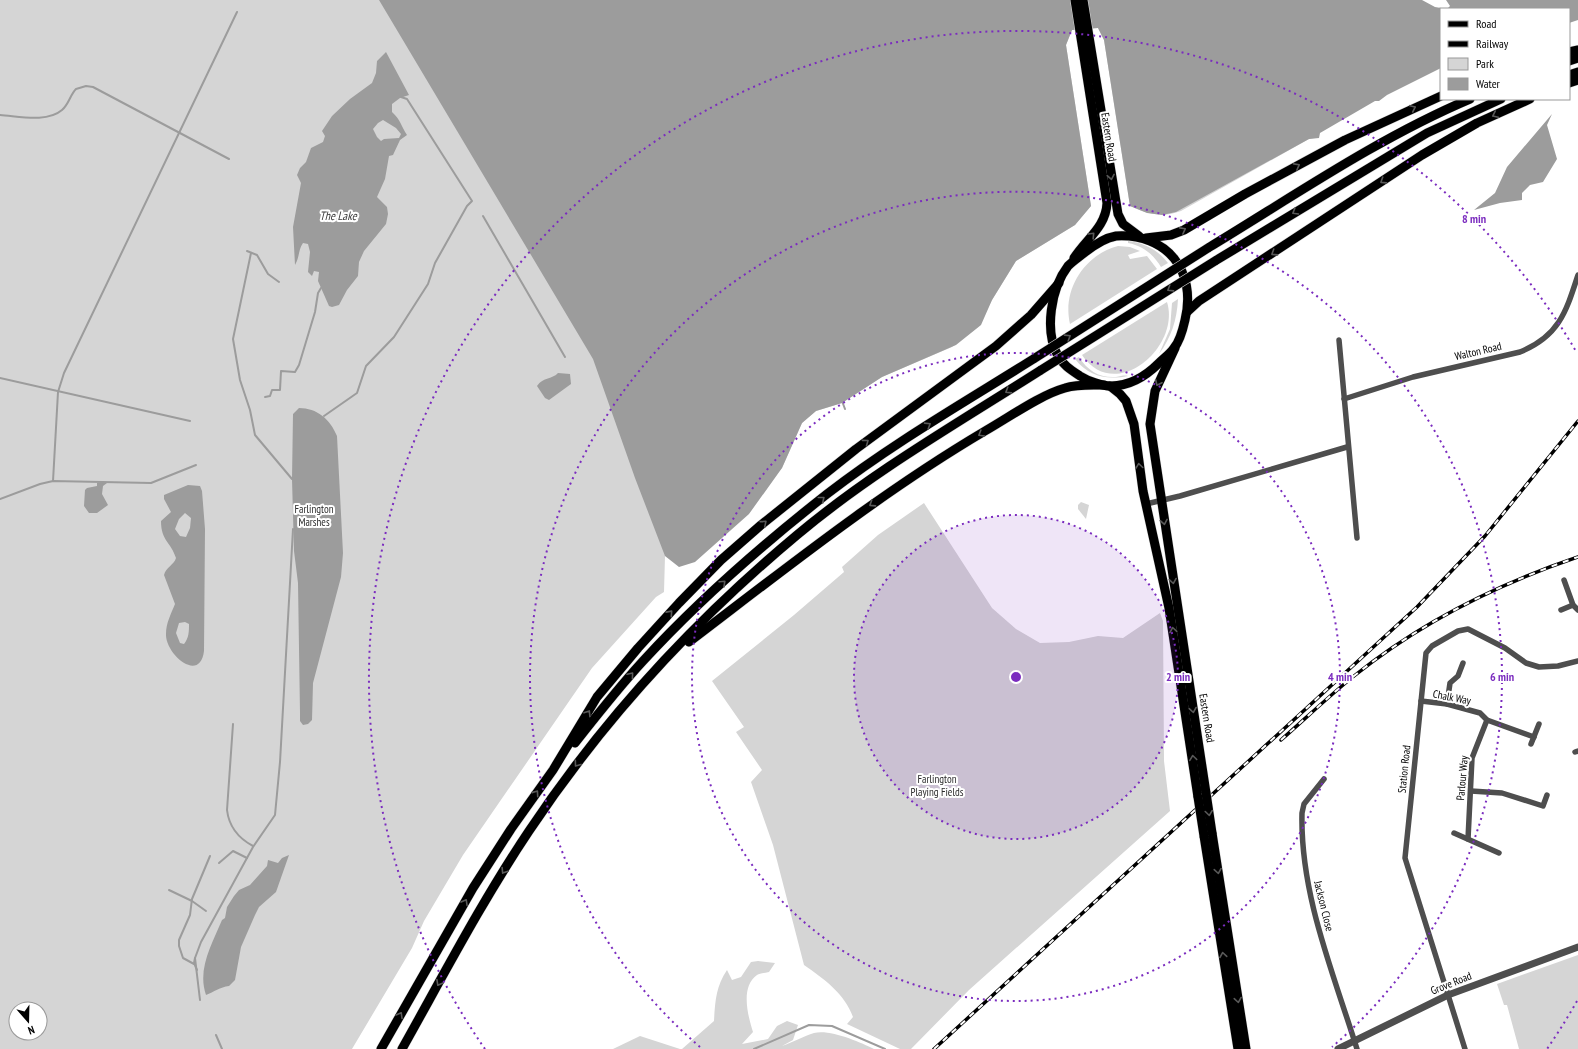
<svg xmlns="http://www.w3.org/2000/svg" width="1578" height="1049" viewBox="0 0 1578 1049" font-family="'PT Sans Narrow',sans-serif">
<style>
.green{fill:#d5d5d5;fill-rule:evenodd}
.water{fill:#9c9c9c;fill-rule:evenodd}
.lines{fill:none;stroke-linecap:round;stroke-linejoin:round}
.stream{stroke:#9c9c9c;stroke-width:2}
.primary-casing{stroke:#dbdbdb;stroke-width:10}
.trunk-casing{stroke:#dbdbdb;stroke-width:10}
.minor{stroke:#4e4e4e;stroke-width:5.5}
.tertiary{stroke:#4e4e4e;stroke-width:7}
.primary{stroke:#000;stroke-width:9}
.trunk{stroke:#000;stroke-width:9}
.rail-casing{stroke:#000;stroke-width:3.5}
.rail{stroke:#fff;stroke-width:2;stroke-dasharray:6;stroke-linecap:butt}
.primary-bridge-casing{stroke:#dbdbdb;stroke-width:10;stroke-linecap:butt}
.trunk-bridge-casing{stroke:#dbdbdb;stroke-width:10;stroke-linecap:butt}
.primary-bridge{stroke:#000;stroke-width:9}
.trunk-bridge{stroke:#000;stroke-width:9}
.oneway{stroke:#595959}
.ring{fill:none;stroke:#7b2cbf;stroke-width:2;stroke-dasharray:2 4}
.labels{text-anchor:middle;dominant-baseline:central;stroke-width:4;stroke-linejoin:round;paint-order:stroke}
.street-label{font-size:11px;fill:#000;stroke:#fff}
.park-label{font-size:11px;fill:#2c2c2c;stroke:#fff}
.water-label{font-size:12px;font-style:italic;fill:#3d3d3d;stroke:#fff}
.centre{fill:#7b2cbf;stroke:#fff;stroke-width:2}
.ring-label{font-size:12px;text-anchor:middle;font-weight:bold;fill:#7b2cbf;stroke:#fff;stroke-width:4;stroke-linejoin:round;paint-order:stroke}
</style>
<rect width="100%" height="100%" fill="#fff"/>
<g class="green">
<path d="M0 0H453L951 83 1107 13 1315 138 1309 139 1181 211C1163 218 1147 214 1130 206L1104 40 1098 28 1072 30 1066 45 1091 206 1075 225 1016 261 992 300 978 327 952 347 882 377 842 403 816 411 802 423 782 468 762 491 679 558 665 556 664 592 656 597 592 668 463 855 424 921 412 948 352 1049H0ZM16 1009H40V1033H16Z"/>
<path d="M1128 241C1145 243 1158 250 1168 263L1161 267C1153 254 1143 246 1128 243Z"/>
<path d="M1118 246 1130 247 1140 251 1128 255 1130 259 1147 256 1157 269 1070 324C1062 290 1084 255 1118 246Z"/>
<path d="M1178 299C1177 320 1171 338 1159 354L1170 329 1172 303Z"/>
<path d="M1167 302C1181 347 1115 404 1082 355Z"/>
<path d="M1079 357C1088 371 1099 378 1116 377 1121 376 1125 375 1128 376 1107 380 1089 377 1075 359Z"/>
<polygon points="1081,502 1089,505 1086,519 1078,509 1078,505"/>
<path d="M924 503 992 608 1016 629 1040 643 1069 642 1098 636 1123 638 1160 613 1163 621 1164 761 1170 811 969 990 911 1049H900L847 1024 853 1017C845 994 823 978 804 965L773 845 751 782 762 770 736 732 744 727 712 681 794 615 844 572 842 567 878 535Z"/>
<polygon points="1578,955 1578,1049 1519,1049 1507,1005 1504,1005 1497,984"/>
<path d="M758 961 775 963 769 972C765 973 760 973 757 975 740 987 748 1016 753 1032L742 1044 768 1039 777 1026 787 1021 798 1025 793 1040 782 1046C793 1042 804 1036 814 1033 830 1029 860 1042 874 1049H682L714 1021C715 1002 716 986 727 970L732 980 741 977 751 962Z"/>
<polygon points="640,1036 680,1049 613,1049"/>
</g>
<g class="water">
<polygon points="379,0 1422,0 1435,7 1447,9 1441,9 1441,68 1387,95 1379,101 1375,101 1320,133 1319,138 1309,139 1176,212 1162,215 1147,213 1130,206 1104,40 1098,28 1072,30 1066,45 1091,206 1075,225 1016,261 992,300 981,325 956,345 882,377 842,403 816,411 802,423 782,468 749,514 695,562 679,567 665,556 635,478 593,359"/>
<polygon points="1446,0 1578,0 1578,20 1569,23 1569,9 1447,9 1450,6"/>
<path d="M386 52 409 95 400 98 392 104V112C401 120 401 126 407 135L400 140 393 155 389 156 385 179 377 197 387 207 388 214 386 224 364 251 359 262 358 276 347 290 339 305 332 307 329 306 318 281 319 272 314 271 312 276 308 272 310 252 308 244 303 243C298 250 300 256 295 265L293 227 301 183 297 175 300 168 306 162 311 148 323 142 325 136 322 131 332 116 350 99 372 83 376 73 377 61ZM383 120 396 128 401 134 399 138 384 139 381 141 377 137 373 129 378 123Z"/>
<polygon points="1552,114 1547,125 1557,159 1543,182 1530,185 1522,193 1522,200 1500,203 1474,210 1495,193 1507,167"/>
<path d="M558 373 570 374 571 384 549 400 545 398 537 386C543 377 553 379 558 373Z"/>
<path d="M299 408C317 408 330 419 337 436L343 553 341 577 313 683 312 720 308 724 303 725 300 721V713L298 583 294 551 292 479 293 414Z"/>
<polygon points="97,483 107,483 103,486 102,494 108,505 97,513 89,513 84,506 85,490 87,488 97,486"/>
<path d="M188 485 200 486 202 491 205 529 204 651C200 684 165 654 166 634 166 623 171 614 175 604L164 575C166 567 174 565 176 558 171 542 161 541 161 521L171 512 164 499V495ZM185 513 191 518 190 528 186 537 180 536 175 529 179 519ZM185 622 189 624C189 631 189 638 184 644L180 643 176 633 179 623Z"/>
<path d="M289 855 276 892 259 907 255 915 241 947 235 980 229 986C220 987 214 992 206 995 197 969 212 944 222 920L225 918 227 907 234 896 239 890 250 885 267 866 268 860 278 863 282 858Z"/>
</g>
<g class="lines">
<g class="stream">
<path d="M0 115C18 116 47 123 62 110 69 104 70 95 76 89L86 86 93 87 229 159"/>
<polyline points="483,216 565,357"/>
<polyline points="247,251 257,255 268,274 279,282"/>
<polyline points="251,253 233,339 240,380 250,410 255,435 292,479"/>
<polyline points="0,378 190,421"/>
<polyline points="265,397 270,396 272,390 280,390 281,371 295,372 299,365 315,312 318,293 321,288"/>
<polyline points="842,401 845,409"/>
<polyline points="324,416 357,393 366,366 394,337 428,284 435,263 467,206 472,201 407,99 401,97"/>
<polyline points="53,481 58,392 64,373 237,12"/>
<polyline points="0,499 40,484 53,481 151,483 196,465"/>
<path d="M233 724 227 810C229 827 238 838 253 846"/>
<polyline points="219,863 233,851 247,858"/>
<polyline points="169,890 192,901 206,911"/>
<polyline points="195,958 194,963 197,970"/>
<polyline points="194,964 183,958 179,946 179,940 190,915 192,899 210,856"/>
<polyline points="200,1000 195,958 201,942 253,847 275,815 280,762 293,529"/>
<polyline points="216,1035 222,1049"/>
<polyline points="754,1049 809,1025 832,1026 885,1049"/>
</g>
<g class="primary-casing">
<g id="primary">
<polyline points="1083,0 1118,214 1123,224 1139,236"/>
<path d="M1116 236C1167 233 1197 271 1185 320 1183 329 1180 341 1174 348 1170 354 1164 358 1159 363 1146 376 1131 386 1111 386 1102 386 1088 381 1080 376 1071 370 1063 365 1058 356 1044 331 1051 288 1068 266 1073 261 1079 257 1084 253 1094 245 1104 238 1116 236Z"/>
<path d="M1074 258C1086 239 1106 227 1107 203L1075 0"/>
<polyline points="1175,348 1155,391 1150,424 1206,793"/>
<polyline points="1110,386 1120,394 1126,401 1134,424 1143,491 1169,608 1198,797"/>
<polyline points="1212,833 1246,1049"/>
<polyline points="1204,836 1238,1049"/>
</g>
</g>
<g class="trunk-casing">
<g id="trunk">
<polyline points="1569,52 1578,50"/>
<polyline points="1569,61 1578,58"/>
<polyline points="1569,75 1578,72"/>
<polyline points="1569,83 1578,80"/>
<polyline points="1146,238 1171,235 1184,230 1245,194 1345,140 1441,96"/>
<path d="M1208 248C1294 196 1378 138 1470 99"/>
<polyline points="1215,261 1427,133 1501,99"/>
<polyline points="1187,312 1199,301 1422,155 1477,123 1530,99"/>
<path d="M689 642C785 569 880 493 985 431 1008 418 1040 395 1065 388 1077 384 1091 385 1104 385"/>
<path d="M575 743C597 715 619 687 643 661 699 600 762 545 827 494 893 443 965 402 1035 358"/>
<polyline points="381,1049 473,888 511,829 553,770 597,697 638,648 679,603 721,560 761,525 856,449 996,346 1031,315 1059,283"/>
<path d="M402 1049C443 976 482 901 529 831 603 720 694 621 797 535 872 472 958 423 1041 370"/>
</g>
</g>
<g class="minor">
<polyline points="1339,340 1357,538"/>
<path d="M1344 399 1413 377 1520 352C1559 336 1566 312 1578 275"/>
<polyline points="1146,504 1180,496 1347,447"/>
<polyline points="1564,580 1573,605 1578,610"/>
<polyline points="1561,610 1573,605"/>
<polyline points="1421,701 1447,704 1480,713 1487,720 1534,737"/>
<polyline points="1447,704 1450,683 1458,676 1463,663"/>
<polyline points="1531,744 1539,724"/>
<polyline points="1575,752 1578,751"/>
<path d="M1324 779 1304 804 1302 813C1300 894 1333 972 1357 1049"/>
<polyline points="1471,791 1502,793 1543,806 1547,795"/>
<polyline points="1454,833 1499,853"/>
<polyline points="1468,839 1472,758 1487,720"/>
<polyline points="1465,1049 1405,858 1426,653 1432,646 1458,631 1468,629 1505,648 1526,663 1539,667 1558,666 1578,661"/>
</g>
<polyline class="tertiary" points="1338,1049 1448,995 1578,947"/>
<use href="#primary" class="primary"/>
<use href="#trunk" class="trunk"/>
<g class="rail-casing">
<g id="rail">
<path d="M1281 740C1305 719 1329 696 1354 676 1420 623 1498 584 1578 557"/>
<polyline points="934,1049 1417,607 1485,536 1578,421"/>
</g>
</g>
<use href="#rail" class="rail"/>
<g class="primary-bridge-casing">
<g id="primary-bridge">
<polyline points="1206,793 1212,833"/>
<polyline points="1198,797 1204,836"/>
</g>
</g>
<g class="trunk-bridge-casing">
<g id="trunk-bridge">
<polyline points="1035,358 1208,248"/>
<polyline points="1041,370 1215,261"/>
</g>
</g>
<use href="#primary-bridge" class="primary-bridge"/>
<use href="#trunk-bridge" class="trunk-bridge"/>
</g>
<defs><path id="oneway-chevron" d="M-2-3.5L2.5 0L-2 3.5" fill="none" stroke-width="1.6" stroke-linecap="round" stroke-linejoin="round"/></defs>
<g class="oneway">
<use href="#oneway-chevron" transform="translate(1413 108) rotate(-25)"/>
<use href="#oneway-chevron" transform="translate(1495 115) rotate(155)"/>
<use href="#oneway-chevron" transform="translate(1297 166) rotate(-28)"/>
<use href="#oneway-chevron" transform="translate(1111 177) rotate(80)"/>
<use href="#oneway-chevron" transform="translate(1383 181) rotate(147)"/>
<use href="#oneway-chevron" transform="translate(1295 212) rotate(149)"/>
<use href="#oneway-chevron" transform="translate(1183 230) rotate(-28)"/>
<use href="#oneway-chevron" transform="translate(1092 235) rotate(-46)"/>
<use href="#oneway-chevron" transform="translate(1274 253) rotate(147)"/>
<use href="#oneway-chevron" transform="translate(1170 289) rotate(148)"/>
<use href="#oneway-chevron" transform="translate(1068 337) rotate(-32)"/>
<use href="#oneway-chevron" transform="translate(1158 383) rotate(115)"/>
<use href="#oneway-chevron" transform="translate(1008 391) rotate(148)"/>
<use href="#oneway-chevron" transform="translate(928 425) rotate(-32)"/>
<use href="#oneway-chevron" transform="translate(981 434) rotate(149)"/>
<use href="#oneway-chevron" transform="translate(866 442) rotate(-36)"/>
<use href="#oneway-chevron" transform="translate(1139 466) rotate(-98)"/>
<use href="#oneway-chevron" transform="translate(822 499) rotate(-39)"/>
<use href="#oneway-chevron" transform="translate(872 504) rotate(147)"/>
<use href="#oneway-chevron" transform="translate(1164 522) rotate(80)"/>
<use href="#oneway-chevron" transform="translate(764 523) rotate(-40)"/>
<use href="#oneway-chevron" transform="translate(1173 581) rotate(81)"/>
<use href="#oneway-chevron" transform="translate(723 583) rotate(-43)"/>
<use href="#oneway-chevron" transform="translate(670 613) rotate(-48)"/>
<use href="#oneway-chevron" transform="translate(1173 630) rotate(-99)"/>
<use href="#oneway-chevron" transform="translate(631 675) rotate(-50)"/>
<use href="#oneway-chevron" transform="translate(1193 710) rotate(81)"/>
<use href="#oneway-chevron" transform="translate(588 713) rotate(-58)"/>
<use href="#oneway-chevron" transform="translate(1193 758) rotate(-98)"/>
<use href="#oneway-chevron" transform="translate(577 764) rotate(126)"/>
<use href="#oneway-chevron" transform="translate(536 793) rotate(-55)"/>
<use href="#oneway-chevron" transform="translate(1209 813) rotate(82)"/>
<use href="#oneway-chevron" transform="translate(504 871) rotate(122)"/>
<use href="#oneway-chevron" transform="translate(1218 871) rotate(81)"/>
<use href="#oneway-chevron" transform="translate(465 902) rotate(-60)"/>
<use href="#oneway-chevron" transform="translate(1223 955) rotate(-99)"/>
<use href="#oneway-chevron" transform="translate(439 983) rotate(119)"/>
<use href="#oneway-chevron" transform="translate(1238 1000) rotate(81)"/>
<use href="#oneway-chevron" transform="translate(400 1015) rotate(-60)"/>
</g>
<circle cx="1016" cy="677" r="162" fill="#7b2cbf" fill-opacity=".12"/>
<g class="ring">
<circle cx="1016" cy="677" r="162"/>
<circle cx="1016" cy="677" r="324"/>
<path d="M700 1047A486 486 0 1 1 1332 1047"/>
<path d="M1577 1001A648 648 0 0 1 1547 1049M485 1049A648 648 0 1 1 1577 353"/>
</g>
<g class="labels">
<g class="street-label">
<text transform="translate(1109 137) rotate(81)">Eastern Road</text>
<text transform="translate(1478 351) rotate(-13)">Walton Road</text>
<text transform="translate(1452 697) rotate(11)">Chalk Way</text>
<text transform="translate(1207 718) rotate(81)">Eastern Road</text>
<text transform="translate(1404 769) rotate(-84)">Station Road</text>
<text transform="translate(1462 778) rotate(-85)">Parlour Way</text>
<text transform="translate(1324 906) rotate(76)">Jackson Close</text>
<text transform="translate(1451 983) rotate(-22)">Grove Road</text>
</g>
<g class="park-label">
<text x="314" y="509">Farlington<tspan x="314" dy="13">Marshes</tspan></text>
<text x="937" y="779">Farlington<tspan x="937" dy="13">Playing Fields</tspan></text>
</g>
<g class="water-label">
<text x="338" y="215">The Lake</text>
</g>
</g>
<circle cx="1016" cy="677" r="6" class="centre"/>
<g class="ring-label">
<text x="1474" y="223">8 min</text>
<text x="1178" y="681">2 min</text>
<text x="1340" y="681">4 min</text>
<text x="1502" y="681">6 min</text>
</g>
<rect x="1440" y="8" width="130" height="92" fill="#ffffff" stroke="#999999"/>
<rect x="1448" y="21" width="20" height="6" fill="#000000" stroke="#999999"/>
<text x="1476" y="28" font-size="12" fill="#000000">Road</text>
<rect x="1448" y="41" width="20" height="6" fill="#000000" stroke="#999999"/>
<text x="1476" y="48" font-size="12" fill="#000000">Railway</text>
<rect x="1448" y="58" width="20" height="12" fill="#d5d5d5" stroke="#999999"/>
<text x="1476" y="68" font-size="12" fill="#000000">Park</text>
<rect x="1448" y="78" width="20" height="12" fill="#9c9c9c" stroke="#999999"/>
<text x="1476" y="88" font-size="12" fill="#000000">Water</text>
<g transform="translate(28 1021) rotate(160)"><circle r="19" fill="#ffffff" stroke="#999999"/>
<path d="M0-3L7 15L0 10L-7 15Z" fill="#000000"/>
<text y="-6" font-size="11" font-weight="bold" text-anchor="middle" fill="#000000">N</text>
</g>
</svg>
